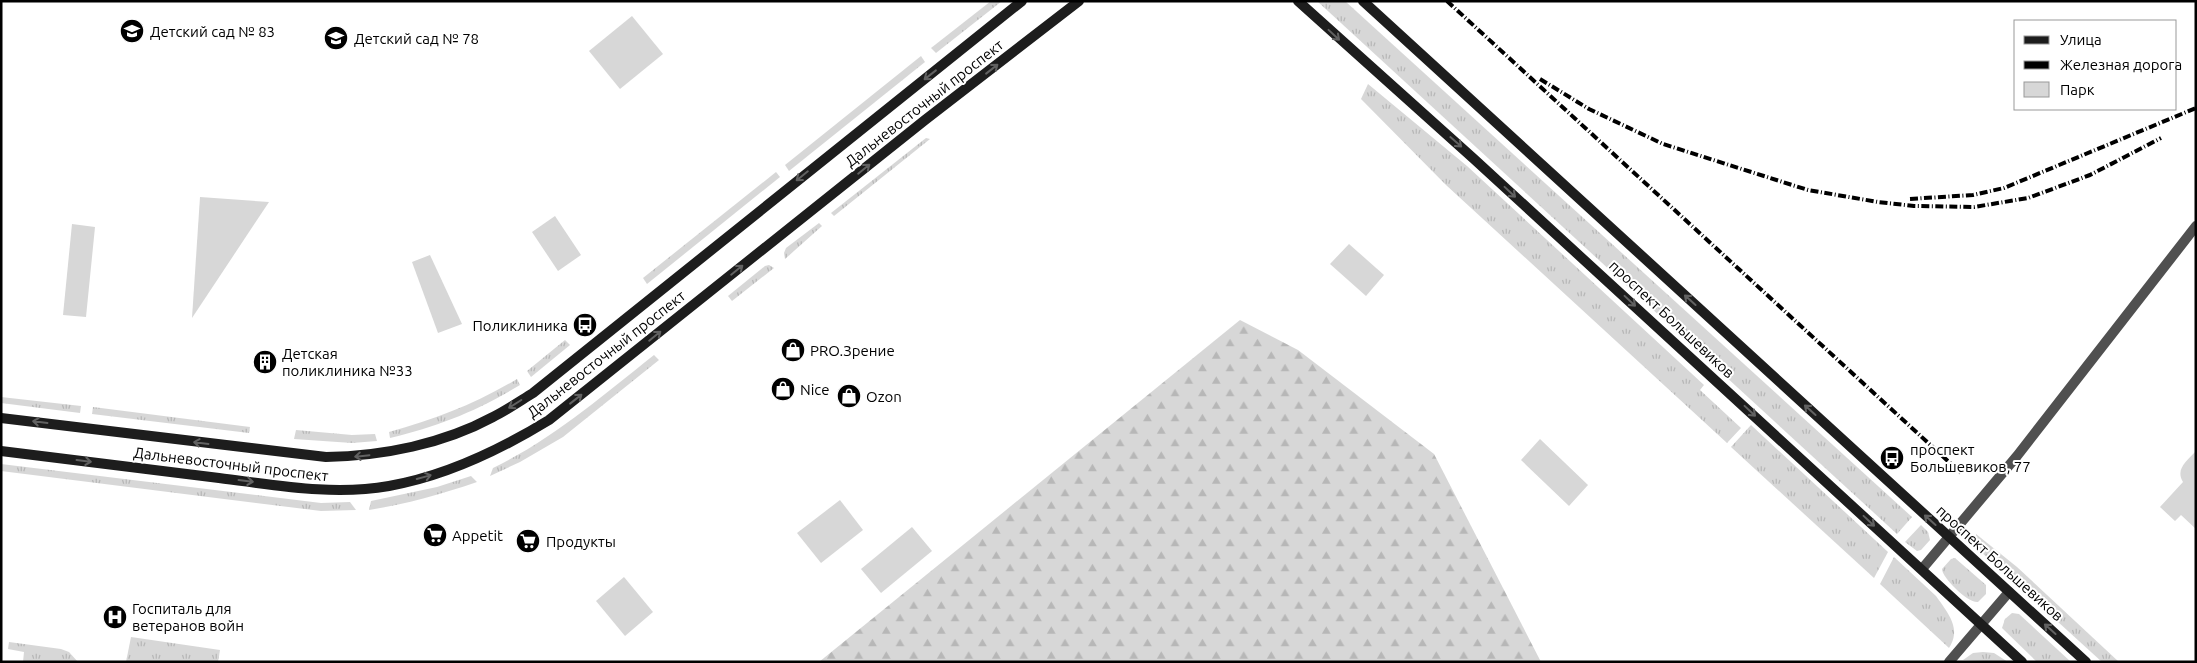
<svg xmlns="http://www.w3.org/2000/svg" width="2197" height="663" viewBox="0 0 2197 663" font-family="Ubuntu,sans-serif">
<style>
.grass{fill:url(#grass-tufts)}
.forest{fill:url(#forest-firs)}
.park{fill:#d7d7d7}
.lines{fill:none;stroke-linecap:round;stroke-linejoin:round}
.street{stroke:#505050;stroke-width:10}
.secondary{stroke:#1d1d1d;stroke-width:10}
.rail{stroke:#000;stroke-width:4;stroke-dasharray:8 2.5 1 2.5;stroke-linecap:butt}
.oneway{stroke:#616161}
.labels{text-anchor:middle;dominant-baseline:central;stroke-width:4;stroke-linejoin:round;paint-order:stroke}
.poi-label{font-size:15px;fill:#000;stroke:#fff;text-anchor:start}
.street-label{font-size:15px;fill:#000;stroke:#fff}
</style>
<defs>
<pattern id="grass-tufts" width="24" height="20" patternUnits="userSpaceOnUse" patternTransform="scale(1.25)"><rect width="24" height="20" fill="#d7d7d7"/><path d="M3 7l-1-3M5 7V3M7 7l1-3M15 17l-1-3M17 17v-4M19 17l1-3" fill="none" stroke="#b7b7b7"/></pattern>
<pattern id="forest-firs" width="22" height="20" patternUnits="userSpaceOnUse" patternTransform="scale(1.25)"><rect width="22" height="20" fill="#d7d7d7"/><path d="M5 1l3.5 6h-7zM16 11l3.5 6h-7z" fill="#b7b7b7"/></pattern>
</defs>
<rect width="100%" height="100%" fill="#fff"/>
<g class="grass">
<polygon points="991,1 1002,1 936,53 931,48"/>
<polygon points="1317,1 1345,1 1912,517 1897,534"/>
<polygon points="921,56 925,62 789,171 785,165"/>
<polygon points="1368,84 1467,166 1704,385 1700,390 1741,428 1727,443 1446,185 1361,99"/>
<polygon points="926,138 930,139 834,216 831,213"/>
<polygon points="776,172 780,177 647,284 643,278"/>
<polygon points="819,223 822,226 785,259 784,253 786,248"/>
<polygon points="769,265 774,268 732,301 728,296 765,266"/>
<polygon points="565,340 570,345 531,377 527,371"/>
<path d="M654 355 659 360 563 437 520 462 490 476 493 468C553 439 602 396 654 355Z"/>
<path d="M517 379 520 385C477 411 439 426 390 438L389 432C436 419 475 404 517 379Z"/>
<polygon points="1,397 81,406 80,413 1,403"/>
<polygon points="93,407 250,427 249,433 92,414"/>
<polygon points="1751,425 1888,552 1874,578 1731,447"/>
<polygon points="296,430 352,435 375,434 377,441 352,443 294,439"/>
<polygon points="1,464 321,503 350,502 356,510 321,511 1,471"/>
<path d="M471 476 477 482C442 494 407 504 369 510L371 501 437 487Z"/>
<polygon points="1921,525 1928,532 1930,540 1921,550 1917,551 1905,542"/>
<polygon points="1976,534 2017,567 2119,662 2102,662 1980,551 1976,545"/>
<path d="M1894 557 1936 596C1948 613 1962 629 1949 648L1880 584Z"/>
<path d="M1955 558 1986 585V594L1978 602C1969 604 1942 578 1942 569L1951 559Z"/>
<polygon points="2012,613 2019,614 2071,662 2037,662 2002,628 2005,619"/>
<polygon points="131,637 220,650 218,662 126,662"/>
<polygon points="9,642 61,649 69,652 78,662 23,662 24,652 8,649"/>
<polygon points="1983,652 1994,653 2008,662 1963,660 1973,653"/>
</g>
<polygon class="forest" points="1240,320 1298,350 1434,454 1541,662 819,662"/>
<g class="park">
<polygon points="632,16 663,54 620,89 589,51"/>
<polygon points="200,197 269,202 192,318"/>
<polygon points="555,216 581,255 558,271 532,232"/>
<polygon points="72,224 95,227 86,317 63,315"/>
<polygon points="1349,244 1384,275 1366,296 1330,264"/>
<polygon points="430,255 462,324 438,333 412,262"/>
<polygon points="1540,439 1588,485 1569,506 1521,460"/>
<path d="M2196 451V529L2181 515 2175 521 2160 507 2183 482C2175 469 2187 461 2196 451Z"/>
<polygon points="840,500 863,530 821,563 797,533"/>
<polygon points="912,527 932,551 881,593 861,569"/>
<polygon points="624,577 653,612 625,636 596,601"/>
</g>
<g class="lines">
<g class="street">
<polyline points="1922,569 2017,456 2196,226"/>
<polyline points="1949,662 2009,592"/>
</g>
<g class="secondary">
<polyline points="1298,1 1474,159 2022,662"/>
<polyline points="1363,1 2086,662"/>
<path d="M1 418 326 457C383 456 443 444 493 417 507 410 520 401 533 393L1022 1"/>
<path d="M1 451C74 460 147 469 219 478 276 485 332 496 389 486 446 476 500 450 549 420L925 120 1079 1"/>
</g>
<g class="rail">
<polyline points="1447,1 1962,474"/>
<polyline points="1540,79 1589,109 1663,144 1808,190 1878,202 1914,206 1974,207 2028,198 2090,175 2161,138"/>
<polyline points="1910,199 1973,195 2004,188 2196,108"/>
</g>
</g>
<defs><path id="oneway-shaft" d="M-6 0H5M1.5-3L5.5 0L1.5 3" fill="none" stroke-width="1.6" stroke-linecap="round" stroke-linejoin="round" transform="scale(1.25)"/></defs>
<g class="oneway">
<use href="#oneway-shaft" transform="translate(1334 35) rotate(43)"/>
<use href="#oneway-shaft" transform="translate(992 69) rotate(-38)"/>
<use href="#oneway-shaft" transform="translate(930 75) rotate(142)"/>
<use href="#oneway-shaft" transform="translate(1456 142) rotate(41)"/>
<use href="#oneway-shaft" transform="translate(864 169) rotate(-39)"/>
<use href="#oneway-shaft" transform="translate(802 176) rotate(141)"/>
<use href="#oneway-shaft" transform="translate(1510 192) rotate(43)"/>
<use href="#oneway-shaft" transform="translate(737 270) rotate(-39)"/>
<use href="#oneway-shaft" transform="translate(1690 300) rotate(-138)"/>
<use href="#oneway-shaft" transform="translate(1630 301) rotate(43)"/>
<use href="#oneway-shaft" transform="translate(655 336) rotate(-39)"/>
<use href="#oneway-shaft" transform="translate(576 399) rotate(-38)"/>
<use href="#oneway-shaft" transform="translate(515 404) rotate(148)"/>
<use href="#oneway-shaft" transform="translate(1810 410) rotate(-138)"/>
<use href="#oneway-shaft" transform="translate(1750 411) rotate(43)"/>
<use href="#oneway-shaft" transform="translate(40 422) rotate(-173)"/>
<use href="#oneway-shaft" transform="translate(201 443) rotate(-173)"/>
<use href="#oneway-shaft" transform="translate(362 456) rotate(174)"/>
<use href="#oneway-shaft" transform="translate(84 461) rotate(7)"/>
<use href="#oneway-shaft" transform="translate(424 477) rotate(-15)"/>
<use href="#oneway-shaft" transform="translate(246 481) rotate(7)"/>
<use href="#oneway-shaft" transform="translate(1930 520) rotate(-138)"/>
<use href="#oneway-shaft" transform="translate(1869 521) rotate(43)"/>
<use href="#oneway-shaft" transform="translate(2050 629) rotate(-138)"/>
</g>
<defs>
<g id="school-disc" transform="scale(1.25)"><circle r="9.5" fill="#000" stroke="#fff"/><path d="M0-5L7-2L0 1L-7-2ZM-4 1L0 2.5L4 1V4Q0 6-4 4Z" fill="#fff"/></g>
<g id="bus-disc" transform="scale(1.25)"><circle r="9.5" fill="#000" stroke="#fff"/><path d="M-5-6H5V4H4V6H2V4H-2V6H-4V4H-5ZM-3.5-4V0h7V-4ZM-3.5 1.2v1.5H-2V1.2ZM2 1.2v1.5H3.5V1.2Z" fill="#fff"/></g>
<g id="shop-disc" transform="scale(1.25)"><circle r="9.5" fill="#000" stroke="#fff"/><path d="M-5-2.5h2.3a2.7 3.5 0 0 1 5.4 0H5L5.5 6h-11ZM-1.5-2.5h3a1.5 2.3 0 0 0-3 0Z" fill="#fff"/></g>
<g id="building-disc" transform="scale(1.25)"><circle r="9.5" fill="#000" stroke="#fff"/><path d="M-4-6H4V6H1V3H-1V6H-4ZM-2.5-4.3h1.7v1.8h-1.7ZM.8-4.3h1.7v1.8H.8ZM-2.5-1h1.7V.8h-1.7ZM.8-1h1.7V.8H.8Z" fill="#fff"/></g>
<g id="supermarket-disc" transform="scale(1.25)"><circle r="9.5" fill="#000" stroke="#fff"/><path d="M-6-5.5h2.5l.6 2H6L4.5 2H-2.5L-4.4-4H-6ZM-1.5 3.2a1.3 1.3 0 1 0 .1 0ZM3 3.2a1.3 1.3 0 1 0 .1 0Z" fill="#fff"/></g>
<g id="hospital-disc" transform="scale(1.25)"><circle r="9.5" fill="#000" stroke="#fff"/><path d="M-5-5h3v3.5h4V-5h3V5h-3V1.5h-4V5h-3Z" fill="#fff"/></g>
</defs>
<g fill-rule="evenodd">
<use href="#school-disc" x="132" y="31"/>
<use href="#school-disc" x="336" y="38"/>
<use href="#bus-disc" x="585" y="325"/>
<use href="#shop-disc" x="793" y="350"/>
<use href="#building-disc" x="265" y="362"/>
<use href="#shop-disc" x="783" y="389"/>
<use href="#shop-disc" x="849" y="396"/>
<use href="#bus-disc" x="1892" y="458"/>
<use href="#supermarket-disc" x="435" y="535"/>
<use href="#supermarket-disc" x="528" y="541"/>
<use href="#hospital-disc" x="115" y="617"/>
</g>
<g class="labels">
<g class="poi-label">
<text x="150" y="31">Детский сад № 83</text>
<text x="354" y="38">Детский сад № 78</text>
<text x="568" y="325" text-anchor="end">Поликлиника</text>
<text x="810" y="350">PRO.Зрение</text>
<text x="282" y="353">Детская<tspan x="282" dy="17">поликлиника №33</tspan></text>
<text x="800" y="389">Nice</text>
<text x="866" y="396">Ozon</text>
<text x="1910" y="449">проспект<tspan x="1910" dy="17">Большевиков, 77</tspan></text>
<text x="452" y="535">Appetit</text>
<text x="546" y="541">Продукты</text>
<text x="132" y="608">Госпиталь для<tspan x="132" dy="17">ветеранов войн</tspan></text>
</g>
<g class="street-label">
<text transform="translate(924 103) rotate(-38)">Дальневосточный проспект</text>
<text transform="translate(1672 319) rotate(43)">проспект Большевиков</text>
<text transform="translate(606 354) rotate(-38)">Дальневосточный проспект</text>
<text transform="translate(231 464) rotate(7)">Дальневосточный проспект</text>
<text transform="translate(2000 563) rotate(42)">проспект Большевиков</text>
</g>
</g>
<rect width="2197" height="663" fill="none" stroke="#000000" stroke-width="5"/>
<rect x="2014" y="20" width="162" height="90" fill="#ffffff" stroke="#999999"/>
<rect x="2024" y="36" width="25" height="8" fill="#1d1d1d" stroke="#999999"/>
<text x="2060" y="45" font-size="15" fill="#000000">Улица</text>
<rect x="2024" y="61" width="25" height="8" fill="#000000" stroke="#999999"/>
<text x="2060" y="70" font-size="15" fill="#000000">Железная дорога</text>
<rect x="2024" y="82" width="25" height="15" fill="#d7d7d7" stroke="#999999"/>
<text x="2060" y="95" font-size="15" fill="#000000">Парк</text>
</svg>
